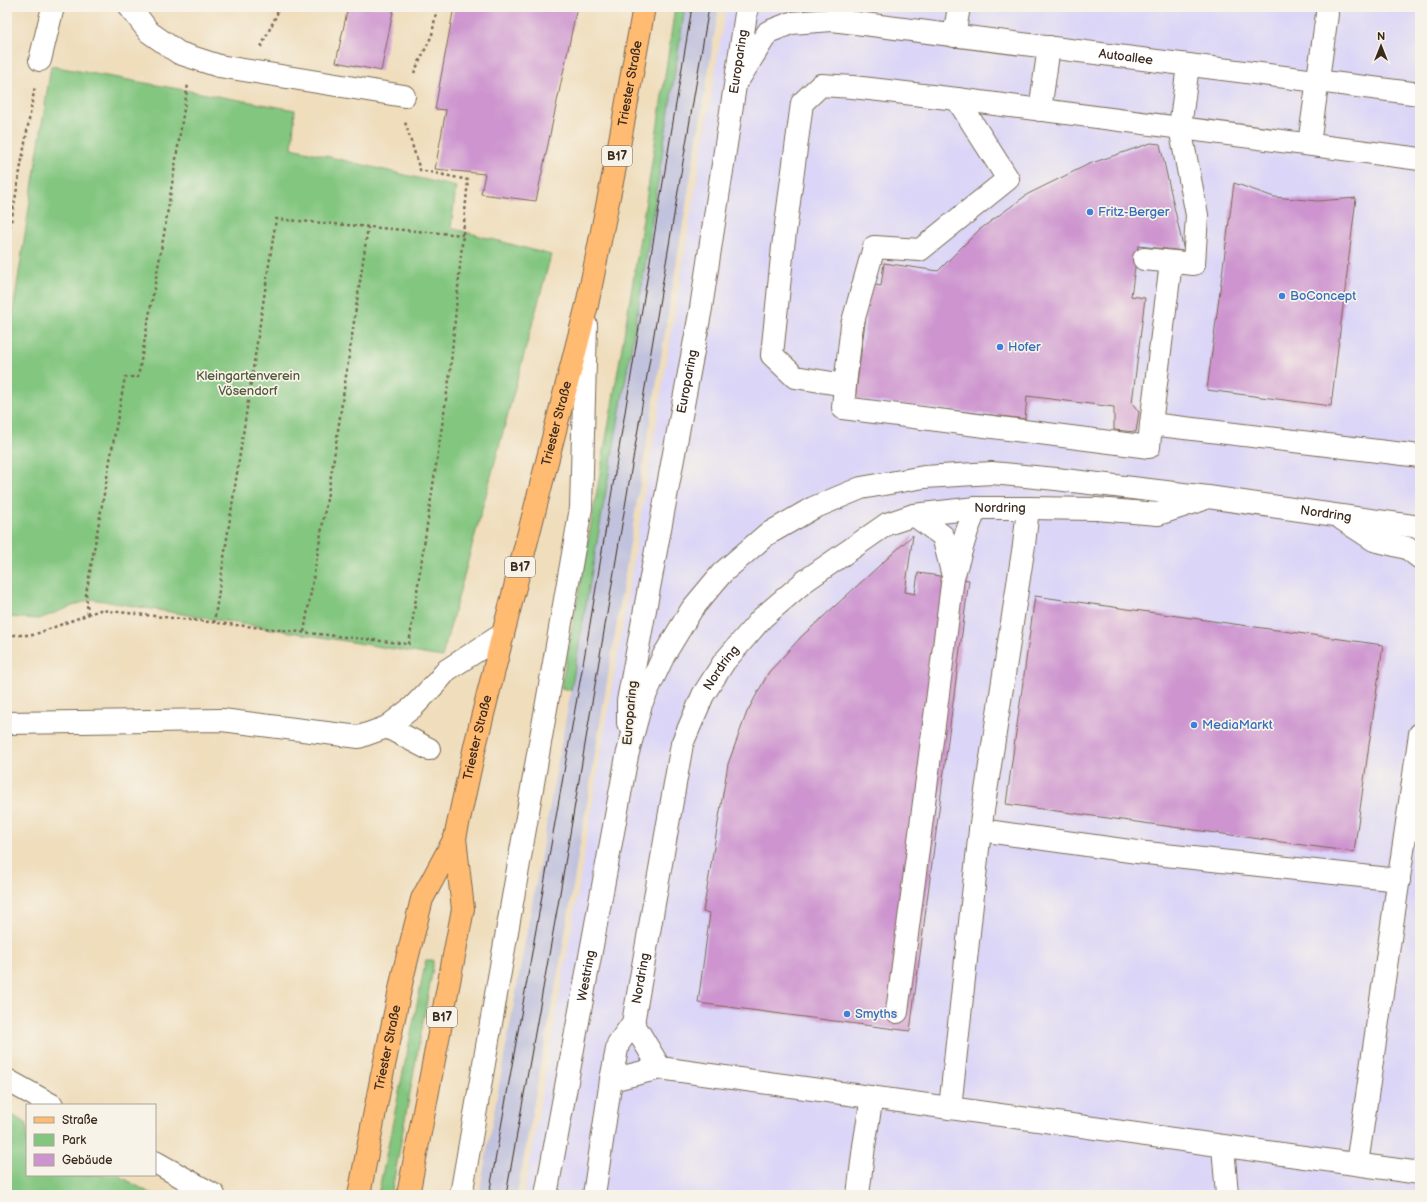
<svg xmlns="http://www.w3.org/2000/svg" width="1427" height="1202" viewBox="0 0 1427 1202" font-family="'Balsamiq Sans',sans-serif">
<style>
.built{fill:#dbd6f7}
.industrial{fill:#c1c2dd}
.green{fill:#83c680;stroke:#5f784f}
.building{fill:#cd94cf}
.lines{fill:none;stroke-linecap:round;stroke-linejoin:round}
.minor-casing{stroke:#7a6955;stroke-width:24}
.major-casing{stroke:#7a6955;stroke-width:24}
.path{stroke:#7a6955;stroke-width:2.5;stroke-dasharray:3 3;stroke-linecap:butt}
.minor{stroke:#fff;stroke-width:22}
.major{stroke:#ffbb71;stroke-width:22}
.tram{stroke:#3b2a1e;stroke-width:1}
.shop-dot{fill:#3f7fe0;stroke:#f7f3e8;stroke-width:1.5}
.labels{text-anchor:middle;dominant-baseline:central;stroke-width:3.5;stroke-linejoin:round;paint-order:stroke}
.shield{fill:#f7f3e8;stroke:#73665b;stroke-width:1}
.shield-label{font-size:12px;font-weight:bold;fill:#3b2a1e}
.street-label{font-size:13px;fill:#3b2a1e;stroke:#f7f3e8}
.shop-label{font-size:13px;fill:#366cbe;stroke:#f7f3e8;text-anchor:start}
.park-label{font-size:13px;fill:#51593b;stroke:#f7f3e8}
</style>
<rect width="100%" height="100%" fill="#f7f3e8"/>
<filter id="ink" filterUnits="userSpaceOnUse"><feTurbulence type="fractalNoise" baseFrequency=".025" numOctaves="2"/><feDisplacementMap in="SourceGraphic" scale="8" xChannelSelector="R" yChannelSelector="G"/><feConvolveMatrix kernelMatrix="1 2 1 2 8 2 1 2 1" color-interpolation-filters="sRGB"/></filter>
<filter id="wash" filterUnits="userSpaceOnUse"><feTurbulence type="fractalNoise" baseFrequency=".012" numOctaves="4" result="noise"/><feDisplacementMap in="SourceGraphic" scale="16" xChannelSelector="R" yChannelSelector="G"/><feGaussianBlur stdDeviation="0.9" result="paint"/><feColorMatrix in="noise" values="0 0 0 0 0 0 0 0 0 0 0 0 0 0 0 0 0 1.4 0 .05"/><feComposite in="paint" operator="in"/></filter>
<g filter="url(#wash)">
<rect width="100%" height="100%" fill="#efddbb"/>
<polygon class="built" points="726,7 1420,7 1420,1195 524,1195 576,903"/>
<polygon class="industrial" points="685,7 719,7 566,929 517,1195 479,1195 571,690 641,291"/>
<g class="green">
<path d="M675 7H685L641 291 571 690 561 688C603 462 643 235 675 7Z"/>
<polygon points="51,66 295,110 292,148 456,187 451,228 551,255 442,657 91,599 39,619 7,617 7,350"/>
<polygon points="426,960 433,960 433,968 391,1195 378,1195"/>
<polygon points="7,1112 27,1124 27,1175 118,1175 153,1195 7,1195"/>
</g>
<g id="blocks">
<g class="building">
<polygon points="348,7 394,7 381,71 336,62"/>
<polygon points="454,7 577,7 536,201 481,194 485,174 435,169 446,110 435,109"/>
<polygon points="1151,143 1160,144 1184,251 1138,246 1131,296 1145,298 1132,403 1139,412 1136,432 1114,430 1114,407 1027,396 1025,419 855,399 870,284 881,286 884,263 938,271 979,230 1028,194 1089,164"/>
<polygon points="1234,183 1274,197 1317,201 1356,198 1331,406 1207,390"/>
<polygon points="913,535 905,592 915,594 918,573 969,580 910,1031 698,1003 710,913 703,912 728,764 747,712 769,672 801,637"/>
<polygon points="1035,596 1383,645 1354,852 1006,804"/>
</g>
</g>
</g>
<g filter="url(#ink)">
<use href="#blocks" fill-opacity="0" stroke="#7a6955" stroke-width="1"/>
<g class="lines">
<g class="minor-casing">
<g id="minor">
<polyline points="130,7 149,32 179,53 219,66 404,96"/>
<polyline points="954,36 959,7"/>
<polyline points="40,60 53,7"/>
<path id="s1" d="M740 77 768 32 791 23 832 20 1420 94"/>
<polyline points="1040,110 1049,47"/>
<polyline points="1309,144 1327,14"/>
<polyline points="1420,159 957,99 853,87 821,85 802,103 783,247 772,355 795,377 845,385 843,408 1149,447 1151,424 1420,456"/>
<polyline points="1144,259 1194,264 1197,215 1180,128 1188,65"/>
<polyline points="845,385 852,325 874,247 920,250 1008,179 957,99"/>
<polyline points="1151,424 1171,262"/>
<polyline points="914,515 943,536 953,576"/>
<polyline points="1342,519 1374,540 1407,548 1420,558"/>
<polyline points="7,723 222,720 359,737 387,727 413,707 437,682 447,670 503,634"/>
<path id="s2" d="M628 723V701L701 308 747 7"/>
<polyline points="387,727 429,749"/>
<polyline points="980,830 1137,852 1399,880"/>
<polyline points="897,1012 953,577 967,531 976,508"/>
<polyline points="633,1023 660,1068"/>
<polyline points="7,1080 52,1105"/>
<polyline points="611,1080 660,1068 1420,1173"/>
<polyline points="950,1108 980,830 1024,545 1028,508"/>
<polyline points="1223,1146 1227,1195"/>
<polyline points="155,1162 214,1195"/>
<polyline points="1357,1164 1420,734"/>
<polyline points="461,1195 581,508 586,325"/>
<path id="s3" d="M546 1195 627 756 641 704 664 655 692 609 722 573 766 535 813 508 861 488 924 477 992 473 1056 479 1208 497 1420 527"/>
<path id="s4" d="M594 1195 611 1080 618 1044 633 1023 682 744 703 695 724 662 762 618 805 581 887 524 914 515 976 508H1028L1096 509 1158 514 1201 500"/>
<polyline points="858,1195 864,1146 872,1097"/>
</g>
</g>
<g class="major-casing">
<g id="major">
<path id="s5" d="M359 1195 381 1080 403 975 422 899 455 838 475 746 503 634 587 305 617 157 644 7"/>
<polyline points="408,1195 463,909 455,838"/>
</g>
</g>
<g class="path">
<polyline points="261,47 277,14 278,7"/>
<polyline points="414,73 432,35 437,7"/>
<polyline points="7,245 35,86"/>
<polyline points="88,614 86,594 125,377 138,377 164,234 188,84"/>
<polyline points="214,623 276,219 463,235"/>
<polyline points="304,632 333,464 368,227"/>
<polyline points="7,635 33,635 100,610 409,644 450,373 468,180 420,170 405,122"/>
</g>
<use href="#minor" class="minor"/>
<use href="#major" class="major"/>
<g class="tram">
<polyline points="489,1195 588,636 692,7"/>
<polyline points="506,1195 559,899 709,7"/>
</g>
</g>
</g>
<g class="shop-dot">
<circle cx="1090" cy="212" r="4"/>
<circle cx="1282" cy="296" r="4"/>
<circle cx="1000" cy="347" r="4"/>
<circle cx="1194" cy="725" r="4"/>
<circle cx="847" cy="1014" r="4"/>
</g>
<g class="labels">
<g class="shield">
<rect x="602" y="146" width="30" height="20" rx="3"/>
<rect x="505" y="557" width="30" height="20" rx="3"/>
<rect x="427" y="1007" width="30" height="20" rx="3"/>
</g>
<g class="shield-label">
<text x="617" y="156">B17</text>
<text x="520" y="567">B17</text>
<text x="442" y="1017">B17</text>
</g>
<g class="street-label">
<text stroke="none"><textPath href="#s1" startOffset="415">Autoallee</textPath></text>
<text stroke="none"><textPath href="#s2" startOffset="671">Europaring</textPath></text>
<text stroke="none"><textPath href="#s5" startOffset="1147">Triester Straße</textPath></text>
<text stroke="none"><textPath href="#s2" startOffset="347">Europaring</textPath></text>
<text stroke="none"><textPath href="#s5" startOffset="799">Triester Straße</textPath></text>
<text stroke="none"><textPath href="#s4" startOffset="884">Nordring</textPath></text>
<text stroke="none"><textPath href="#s3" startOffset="1288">Nordring</textPath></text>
<text stroke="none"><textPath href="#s4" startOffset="548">Nordring</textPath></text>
<text transform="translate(630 713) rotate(-85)">Europaring</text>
<text stroke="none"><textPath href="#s5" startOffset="475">Triester Straße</textPath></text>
<text stroke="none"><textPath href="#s3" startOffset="223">Westring</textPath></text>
<text stroke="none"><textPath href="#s4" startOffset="224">Nordring</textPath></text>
<text stroke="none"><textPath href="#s5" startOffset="150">Triester Straße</textPath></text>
</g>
<g class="shop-label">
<text x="1098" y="212">Fritz-Berger</text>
<text x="1290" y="296">BoConcept</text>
<text x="1008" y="347">Hofer</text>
<text x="1202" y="725">MediaMarkt</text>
<text x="855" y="1014">Smyths</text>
</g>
<g class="park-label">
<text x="248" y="376">Kleingartenverein<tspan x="248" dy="15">Vösendorf</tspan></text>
</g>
</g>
<rect width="1427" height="1202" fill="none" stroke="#f7f3e8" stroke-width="24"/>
<rect x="26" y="1104" width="130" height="72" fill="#f7f3e8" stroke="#aca397"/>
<rect x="34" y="1117" width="20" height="6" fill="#ffbb71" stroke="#aca397"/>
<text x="62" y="1124" font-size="12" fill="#3b2a1e">Straße</text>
<rect x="34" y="1134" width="20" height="12" fill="#83c680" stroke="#aca397"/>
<text x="62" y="1144" font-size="12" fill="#3b2a1e">Park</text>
<rect x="34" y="1154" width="20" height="12" fill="#cd94cf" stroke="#aca397"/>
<text x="62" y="1164" font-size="12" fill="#3b2a1e">Gebäude</text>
<g transform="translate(1381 46)" stroke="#f7f3e8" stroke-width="3" paint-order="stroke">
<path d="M0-3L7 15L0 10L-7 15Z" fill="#3b2a1e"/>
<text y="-6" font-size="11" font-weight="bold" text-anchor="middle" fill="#3b2a1e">N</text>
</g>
</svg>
